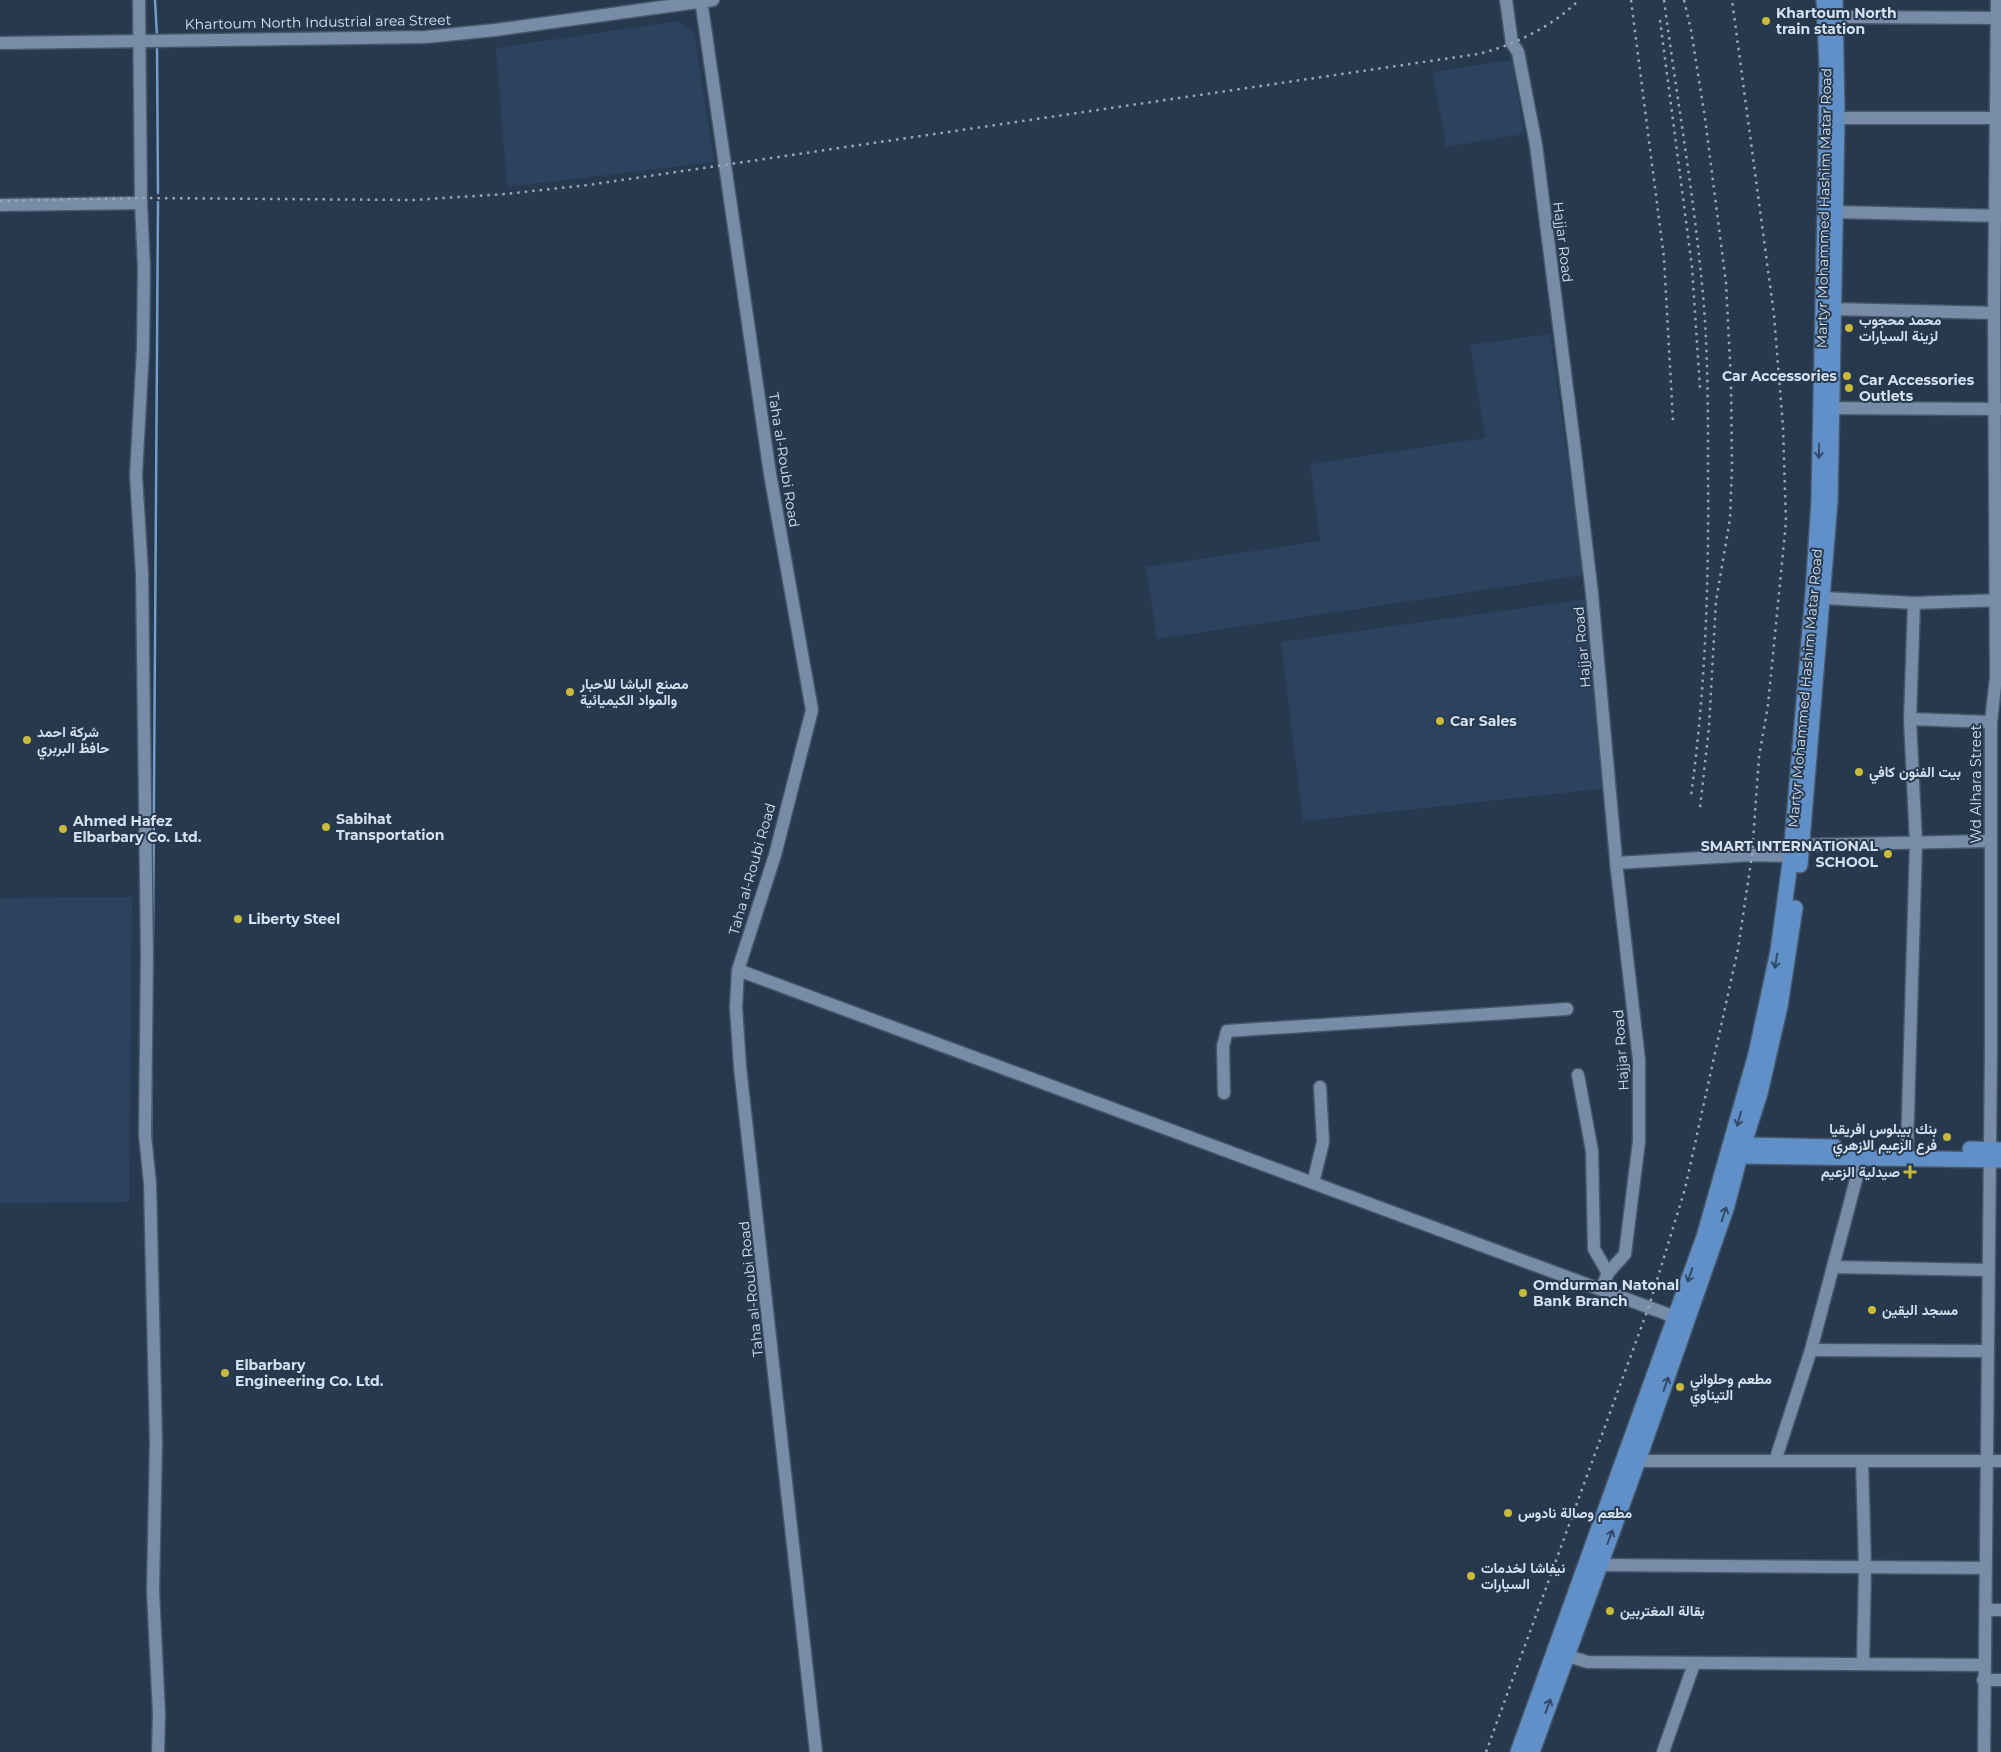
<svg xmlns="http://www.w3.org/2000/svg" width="2001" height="1752" viewBox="0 0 2001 1752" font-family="Montserrat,Vazirmatn,sans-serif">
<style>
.built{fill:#2b435f}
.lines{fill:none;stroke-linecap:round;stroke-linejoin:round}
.stream{stroke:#759dcb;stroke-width:2.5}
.minor-casing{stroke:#465668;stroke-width:15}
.major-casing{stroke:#465668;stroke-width:18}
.minor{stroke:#778ca6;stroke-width:12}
.major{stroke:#6190c8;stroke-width:15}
.rail{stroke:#99a7b8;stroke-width:2.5;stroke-dasharray:2.5 5;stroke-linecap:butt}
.oneway{stroke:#324a67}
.poi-dot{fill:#c8bb3b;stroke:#26394f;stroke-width:2}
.labels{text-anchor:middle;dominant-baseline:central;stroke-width:4;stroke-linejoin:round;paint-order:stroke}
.poi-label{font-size:14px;font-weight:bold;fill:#d5e1ef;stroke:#26394f;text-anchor:start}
.street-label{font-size:14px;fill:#d5e1ef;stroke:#26394f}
</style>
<rect width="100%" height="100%" fill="#26394f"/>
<g class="built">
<polygon points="678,21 694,32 714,162 507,187 496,48"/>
<polygon points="1512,60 1524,134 1446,147 1433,72"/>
<polygon points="1550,334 1584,575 1157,639 1146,567 1320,541 1310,464 1485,438 1470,345"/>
<polygon points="1593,598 1618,787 1303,821 1281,642"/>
<polygon points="132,897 129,1202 0,1203 0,898"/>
</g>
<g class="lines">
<g class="stream">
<polyline points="155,0 157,36"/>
<polyline points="157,44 158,193"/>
<polyline points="153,938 158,202"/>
<polyline points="151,1138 152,1078"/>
</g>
<g class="minor-casing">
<g id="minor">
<polyline points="139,0 141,203 144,268 143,349 136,475 142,574 147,954 145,1135 150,1184 156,1442 153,1591 159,1714 158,1752"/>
<polyline points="701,0 770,474 812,710 775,855 738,970 736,1007 740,1067 816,1752"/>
<polyline points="1506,0 1512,43 1518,52 1536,145 1574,443 1592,594 1617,871 1639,1060 1639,1141 1625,1254 1608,1273 1601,1289"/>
<polyline points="1836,17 2001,18"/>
<polyline points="0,43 426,37 495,30 713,0"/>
<polyline points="1837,118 1996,118"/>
<polyline points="0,205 141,203"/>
<polyline points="1836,212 2001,216"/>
<polyline points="1833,309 1994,313"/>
<polyline points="1823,408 2001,409"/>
<polyline points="1824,598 1914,603 2001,600"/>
<polyline points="1910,719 1991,722"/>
<polyline points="1803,845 1990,841"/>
<polyline points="1616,863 1752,855 1791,856"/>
<polyline points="738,970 1675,1317"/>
<polyline points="1578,1075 1592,1151 1594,1249 1608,1273"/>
<polyline points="1224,1093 1223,1046 1227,1031 1567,1009"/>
<polyline points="1907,1148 1916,843 1910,719 1914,603"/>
<polyline points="1313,1183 1323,1142 1320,1087"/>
<polyline points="1833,1267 1988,1270"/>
<polyline points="1811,1350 1987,1351"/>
<polyline points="1638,1461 2001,1461"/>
<polyline points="1775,1461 1811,1350 1862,1157"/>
<polyline points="1862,1461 1865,1567 1863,1663"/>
<polyline points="1600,1565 1985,1568"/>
<polyline points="1986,1610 2001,1610"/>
<polyline points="1567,1656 1588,1662 1983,1665"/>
<polyline points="1983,1680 2001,1680"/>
<polyline points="1663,1752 1694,1664"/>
<polyline points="1984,1752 1991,1046 1991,722 1996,677 1994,313 1997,0"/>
</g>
</g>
<g class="major-casing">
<g id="major">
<polyline points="1800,865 1830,501 1837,118 1835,0"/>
<polyline points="1736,1142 1743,1145 1835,1147"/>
<polyline points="1970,1149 2001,1150"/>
<polyline points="1731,1153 1740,1156 2001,1160"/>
<polyline points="1518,1752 1704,1237 1756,1054 1778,951 1791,856 1813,594 1819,500 1825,208 1827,68 1824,0"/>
<polyline points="1532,1752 1638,1461 1726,1209 1740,1156 1760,1093 1780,1006 1795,908"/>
</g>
</g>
<use href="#minor" class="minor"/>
<use href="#major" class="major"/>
<g class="rail">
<polyline points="1631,0 1664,258 1673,421"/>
<path d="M1664 0C1676 92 1692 183 1701 275 1708 338 1708 403 1708 467 1709 577 1706 686 1691 796"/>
<polyline points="1684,0 1691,30 1705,118 1726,283 1731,381 1732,467 1730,519 1716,601 1709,727 1700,808"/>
<polyline points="1660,20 1692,267 1700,388"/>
<path d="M0 201 141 198 413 200 505 194 588 185 1478 54C1513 46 1553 26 1579 0"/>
<polyline points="1486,1752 1649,1306 1685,1189 1738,949 1752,855 1759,757 1768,705 1786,522 1783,427 1774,315 1732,0"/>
</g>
</g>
<defs><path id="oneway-shaft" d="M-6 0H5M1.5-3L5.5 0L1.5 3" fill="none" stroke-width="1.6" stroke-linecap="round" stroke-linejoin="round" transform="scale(1.25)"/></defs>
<g class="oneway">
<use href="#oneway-shaft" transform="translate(1819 451) rotate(91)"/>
<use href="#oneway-shaft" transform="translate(1776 961) rotate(100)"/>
<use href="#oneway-shaft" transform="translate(1739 1119) rotate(105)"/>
<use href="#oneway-shaft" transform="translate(1724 1214) rotate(-72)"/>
<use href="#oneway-shaft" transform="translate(1690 1275) rotate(109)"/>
<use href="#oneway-shaft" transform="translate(1666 1384) rotate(-71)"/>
<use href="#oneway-shaft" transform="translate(1610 1537) rotate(-69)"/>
<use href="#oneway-shaft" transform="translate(1548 1706) rotate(-70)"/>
</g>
<g class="poi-dot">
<circle cx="1766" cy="21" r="5"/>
<circle cx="1849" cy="328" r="5"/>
<circle cx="1847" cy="376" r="5"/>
<circle cx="1849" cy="388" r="5"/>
<circle cx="570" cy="692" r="5"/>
<circle cx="1440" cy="721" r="5"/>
<circle cx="27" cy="740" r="5"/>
<circle cx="1859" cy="772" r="5"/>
<circle cx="326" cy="827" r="5"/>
<circle cx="63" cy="829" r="5"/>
<circle cx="1888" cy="854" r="5"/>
<circle cx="238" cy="919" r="5"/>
<circle cx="1947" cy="1137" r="5"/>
<path d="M1907.5 1164.5h5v5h5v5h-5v5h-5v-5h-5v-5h5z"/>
<circle cx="1523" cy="1293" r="5"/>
<circle cx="1872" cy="1310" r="5"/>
<circle cx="225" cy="1373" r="5"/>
<circle cx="1680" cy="1387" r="5"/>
<circle cx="1508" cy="1513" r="5"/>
<circle cx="1471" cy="1576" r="5"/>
<circle cx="1610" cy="1611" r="5"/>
</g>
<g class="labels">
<g class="poi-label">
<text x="1776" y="13">Khartoum North<tspan x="1776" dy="16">train station</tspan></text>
<text x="1859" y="320">محمد محجوب<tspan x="1859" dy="16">لزينة السيارات</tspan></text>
<text x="1837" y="376" text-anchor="end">Car Accessories</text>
<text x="1859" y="380">Car Accessories<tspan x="1859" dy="16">Outlets</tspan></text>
<text x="580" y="684">مصنع الباشا للاحبار<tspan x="580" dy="16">والمواد الكيميائية</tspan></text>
<text x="1450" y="721">Car Sales</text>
<text x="37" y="732">شركة احمد<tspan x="37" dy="16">حافظ البربري</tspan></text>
<text x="1869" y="772">بيت الفنون كافي</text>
<text x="336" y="819">Sabihat<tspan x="336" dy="16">Transportation</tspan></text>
<text x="73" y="821">Ahmed Hafez<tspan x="73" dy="16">Elbarbary Co. Ltd.</tspan></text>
<text x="1878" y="846" text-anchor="end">SMART INTERNATIONAL<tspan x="1878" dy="16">SCHOOL</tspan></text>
<text x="248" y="919">Liberty Steel</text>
<text x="1937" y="1129" text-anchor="end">بنك بيبلوس افريقيا<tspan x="1937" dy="16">فرع الزعيم الازهري</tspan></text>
<text x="1900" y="1172" text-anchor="end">صيدلية الزعيم</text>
<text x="1533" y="1285">Omdurman Natonal<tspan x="1533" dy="16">Bank Branch</tspan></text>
<text x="1882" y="1310">مسجد اليقين</text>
<text x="235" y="1365">Elbarbary<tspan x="235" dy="16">Engineering Co. Ltd.</tspan></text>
<text x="1690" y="1379">مطعم وحلواني<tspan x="1690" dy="16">التيناوي</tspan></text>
<text x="1518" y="1513">مطعم وصالة نادوس</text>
<text x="1481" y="1568">نيفاشا لخدمات<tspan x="1481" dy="16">السيارات</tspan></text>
<text x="1620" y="1611">بقالة المغتربين</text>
</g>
<g class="street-label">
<text transform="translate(318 22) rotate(-1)">Khartoum North Industrial area Street</text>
<text transform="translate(1824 208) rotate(-89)">Martyr Mohammed Hashim Matar Road</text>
<text transform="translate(1563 242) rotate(83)">Hajjar Road</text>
<text transform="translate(784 460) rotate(81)">Taha al-Roubi Road</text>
<text transform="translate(1582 647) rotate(-95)">Hajjar Road</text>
<text transform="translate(1805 688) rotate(-85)">Martyr Mohammed Hashim Matar Road</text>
<text transform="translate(1976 784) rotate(-90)">Wd Alhara Street</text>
<text transform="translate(752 869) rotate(-74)">Taha al-Roubi Road</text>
<text transform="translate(1621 1050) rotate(-94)">Hajjar Road</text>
<text transform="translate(751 1289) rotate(-96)">Taha al-Roubi Road</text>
</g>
</g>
</svg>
